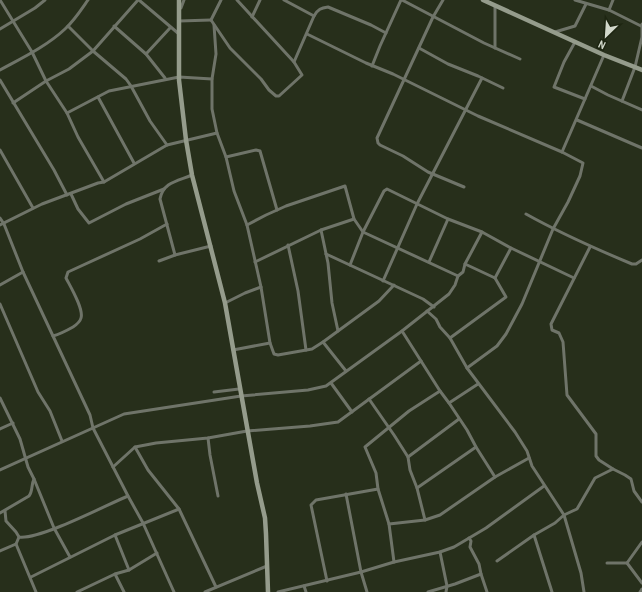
<svg xmlns="http://www.w3.org/2000/svg" width="642" height="592" viewBox="0 0 642 592" font-family="'Archivo Narrow',sans-serif">
<style>
.lines{fill:none;stroke-linecap:round;stroke-linejoin:round}
.street{stroke:#6f7469;stroke-width:3}
.secondary{stroke:#959c8c;stroke-width:4.5}
</style>
<rect width="100%" height="100%" fill="#272f1b"/>
<g class="lines">
<g class="street">
<polyline points="0,0 32,52 46,81 67,113 78,137 104,182"/>
<polyline points="139,0 179,34"/>
<polyline points="284,0 314,16"/>
<polyline points="402,0 484,43 520,59"/>
<polyline points="443,0 433,17 377,138 378,143 380,145 403,156 428,172 464,187"/>
<polyline points="575,0 609,10 641,26"/>
<polyline points="495,6 495,48"/>
<polyline points="179,8 181,8 184,0"/>
<polyline points="609,10 613,0"/>
<polyline points="252,17 260,0"/>
<polyline points="211,20 230,48 261,79 269,90 276,96 279,96 302,75 294,62 237,0"/>
<polyline points="211,20 221,0"/>
<polyline points="179,21 211,20"/>
<polyline points="214,25 216,54 212,79 212,109 217,133 226,157 234,191 247,225 261,287 270,343"/>
<polyline points="68,26 93,51 126,79 131,86 150,121 167,145"/>
<polyline points="114,26 146,54 165,78"/>
<polyline points="0,29 35,8 45,0"/>
<polyline points="555,32 575,26 586,4"/>
<polyline points="307,34 366,63 393,74 478,116 562,152 583,163 580,176 568,202 553,229 522,304 506,334 497,346 467,368"/>
<polyline points="575,42 564,62 554,87 585,99"/>
<polyline points="419,48 448,64 478,76 503,88"/>
<polyline points="146,54 170,28"/>
<path d="M294 62 314 16C318 9 321 8 328 7L371 25 386 33"/>
<polyline points="372,66 380,46 401,0"/>
<path d="M0 70C22 58 47 46 65 29 74 21 81 10 88 0"/>
<polyline points="0,80 54,170 67,195"/>
<polyline points="591,86 608,95 642,110"/>
<polyline points="98,97 134,163"/>
<polyline points="622,101 635,67 642,37 642,24"/>
<polyline points="13,103 46,81 69,69 93,51 138,0"/>
<polyline points="67,113 109,91 179,77 212,79"/>
<polyline points="577,120 642,148"/>
<polyline points="0,150 33,208"/>
<polyline points="562,152 604,55"/>
<polyline points="226,157 256,150 260,151 277,210"/>
<polyline points="71,194 78,209 89,223 126,204 164,189"/>
<path d="M526 214C560 233 596 249 632 264H636L642 260"/>
<polyline points="0,218 4,224 23,272 90,415 93,428 128,496 143,523 174,592"/>
<polyline points="0,225 42,204 98,183 104,182 167,145 217,133"/>
<polyline points="247,225 266,215 286,206 345,186 354,219 363,232 458,276"/>
<polyline points="321,230 328,263 332,303 338,331"/>
<polyline points="288,245 298,291 306,350"/>
<polyline points="590,247 551,324 552,330 559,333 563,342 567,395 596,434 596,456 599,460 613,469 625,475 631,479 634,491 642,502"/>
<polyline points="326,254 423,299 434,307"/>
<path d="M175 255 160 199C163 182 178 181 192 175"/>
<polyline points="159,261 175,255 211,246"/>
<polyline points="255,262 321,230 354,219"/>
<polyline points="429,262 448,219"/>
<polyline points="350,265 363,232 384,191 387,189 448,219 482,232 511,248 574,278"/>
<polyline points="495,278 511,248"/>
<polyline points="383,281 417,204 482,78"/>
<polyline points="0,285 23,272"/>
<polyline points="225,303 245,293 261,287"/>
<polyline points="0,304 38,392 50,411 62,441"/>
<polyline points="427,311 436,319 440,327 450,338 467,368 515,432 527,451 532,466 564,515 581,573 584,592"/>
<polyline points="402,331 440,391 449,403 467,430 476,447 495,477"/>
<path d="M53 336C60 334 66 331 73 327 76 325 80 322 81 318 84 309 70 286 66 278L68 272 140 239 167 224"/>
<polyline points="450,338 506,297 495,278 465,264"/>
<polyline points="323,342 346,371"/>
<polyline points="233,350 270,343 274,354 278,355 312,349 323,342 379,301 394,285"/>
<polyline points="331,383 352,412"/>
<polyline points="214,392 239,389"/>
<path d="M0 398 20 439 28 467 34 479C31 485 33 491 29 496L0 513"/>
<polyline points="369,399 394,435 408,457 410,470 417,488 425,520"/>
<polyline points="449,403 478,384"/>
<polyline points="0,429 13,423"/>
<polyline points="208,438 210,455 218,496"/>
<polyline points="135,447 148,470 179,509 216,587"/>
<polyline points="408,457 459,419"/>
<polyline points="113,467 135,447 156,443 208,438 247,431 310,426 338,422 421,361"/>
<polyline points="0,470 124,414 241,396 308,390 326,386 402,331 449,294 455,285 458,276 463,272 465,264 482,232"/>
<polyline points="34,479 54,528 70,557"/>
<polyline points="417,488 476,447"/>
<polyline points="346,494 361,572 367,592"/>
<polyline points="389,524 425,520 440,515 495,477 529,458"/>
<polyline points="115,535 129,570"/>
<polyline points="534,535 552,592"/>
<path d="M19 537C40 540 106 505 128 496"/>
<polyline points="16,544 36,592"/>
<polyline points="0,551 16,544 19,537 16,532 6,521 5,511"/>
<polyline points="440,552 447,586 446,592"/>
<polyline points="497,561 534,535 555,523 564,515 577,509 595,478 613,469"/>
<polyline points="394,562 389,524 378,489 376,473 365,447 409,411 440,391"/>
<polyline points="607,563 627,563 642,583"/>
<polyline points="627,563 642,542"/>
<polyline points="115,574 124,592"/>
<polyline points="481,574 487,592"/>
<polyline points="31,577 115,535 179,509"/>
<polyline points="327,581 311,505 316,500 378,489"/>
<polyline points="304,586 306,592"/>
<polyline points="77,592 115,574 129,570 157,553"/>
<polyline points="205,592 267,566"/>
<polyline points="278,592 361,572 394,562 440,552 454,547 486,528 544,486"/>
<polyline points="428,592 455,584 481,574 479,564 470,547 471,541 469,538"/>
<polyline points="640,592 642,589"/>
</g>
<g class="secondary">
<polyline points="179,0 179,80 186,140 192,175 225,303 257,483 265,518 266,534 268,592"/>
<polyline points="483,0 604,55 642,70"/>
</g>
</g>
<g transform="translate(606 36) rotate(205)" stroke="#1d2511" stroke-width="3" paint-order="stroke">
<path d="M0-3L7 15L0 10L-7 15Z" fill="#d2d8cb"/>
<text y="-6" font-size="11" font-weight="bold" text-anchor="middle" fill="#d2d8cb">N</text>
</g>
</svg>
